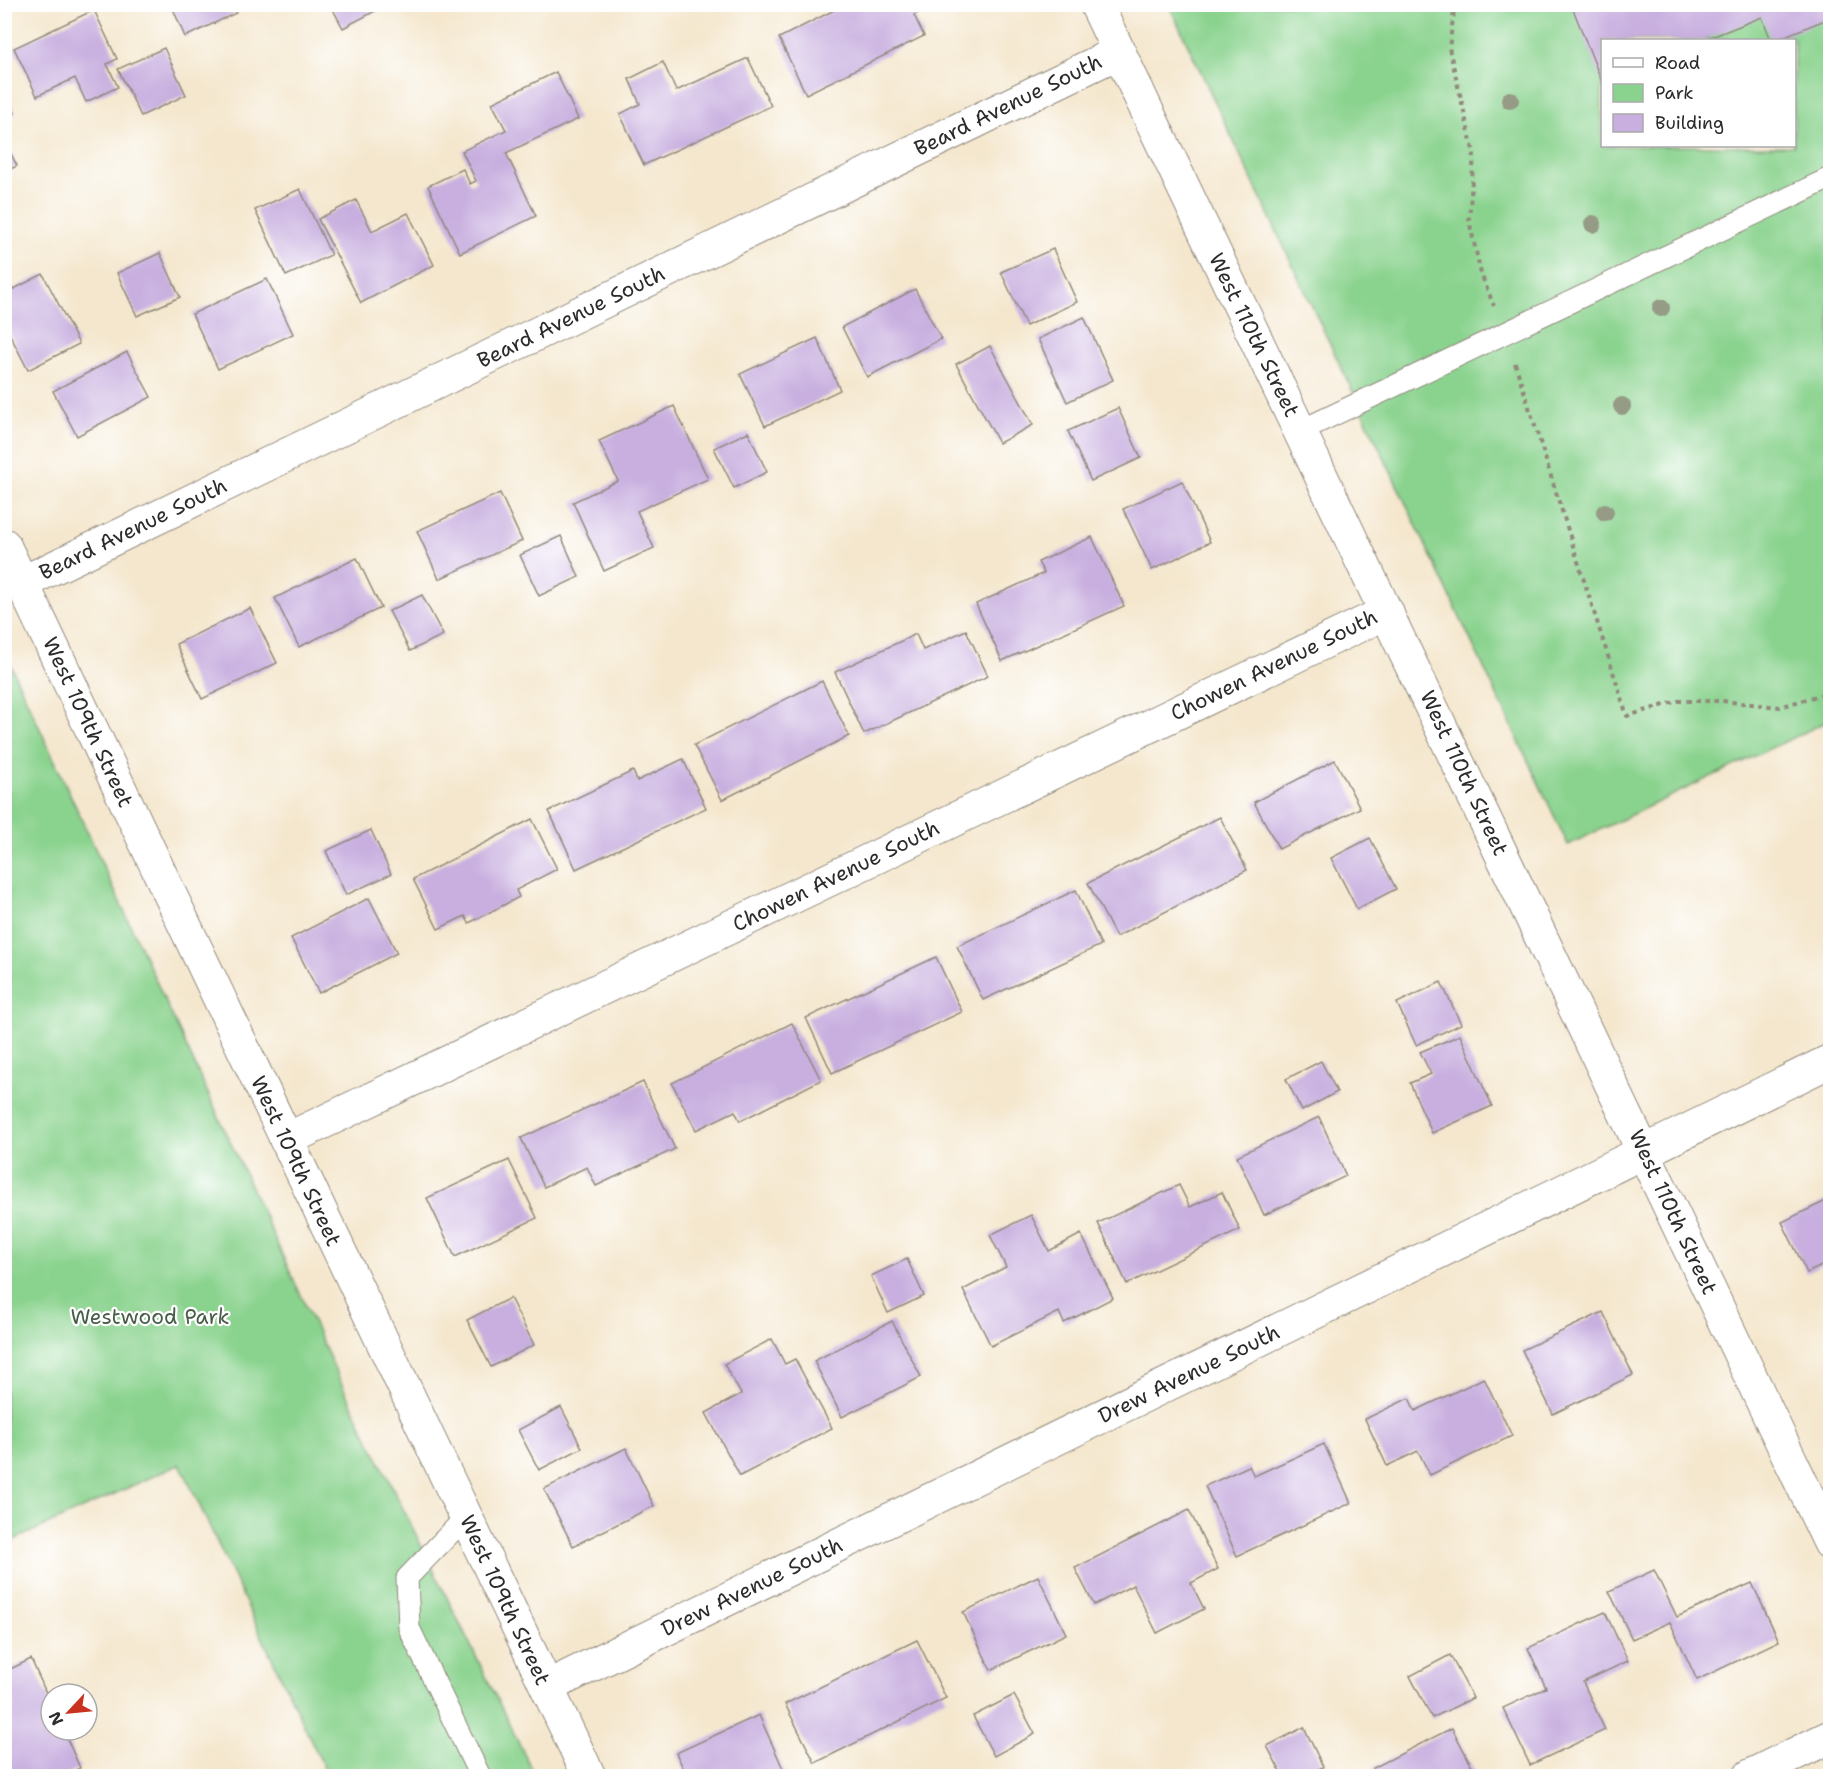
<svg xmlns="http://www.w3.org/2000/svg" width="1835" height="1781" viewBox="0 0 1835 1781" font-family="'Shantell Sans',sans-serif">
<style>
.green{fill:#8ad38e;stroke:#5a7f5c;stroke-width:1.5;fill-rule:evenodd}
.building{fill:#c8afdf}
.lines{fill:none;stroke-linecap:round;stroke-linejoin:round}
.service-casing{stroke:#90897c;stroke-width:23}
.minor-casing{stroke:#90897c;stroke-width:35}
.tertiary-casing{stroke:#90897c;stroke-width:35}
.path{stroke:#90897c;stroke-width:4;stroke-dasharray:4.5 4.5;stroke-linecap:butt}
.service{stroke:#fff;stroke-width:21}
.minor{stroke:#fff;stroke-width:33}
.tertiary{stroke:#fff;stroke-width:33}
.tree{fill:#959b85}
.labels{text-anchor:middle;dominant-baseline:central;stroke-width:4.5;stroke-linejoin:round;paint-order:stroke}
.street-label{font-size:21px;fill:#2b2b2b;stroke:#fff}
.park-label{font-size:21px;fill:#485d49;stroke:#fff}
</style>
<rect width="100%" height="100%" fill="#fff"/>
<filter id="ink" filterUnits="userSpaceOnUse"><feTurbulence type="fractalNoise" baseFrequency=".0167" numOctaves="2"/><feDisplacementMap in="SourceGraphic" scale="12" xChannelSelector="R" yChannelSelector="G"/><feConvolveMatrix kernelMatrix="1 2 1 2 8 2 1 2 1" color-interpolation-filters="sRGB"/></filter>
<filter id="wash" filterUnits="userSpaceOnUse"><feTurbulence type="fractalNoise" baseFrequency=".008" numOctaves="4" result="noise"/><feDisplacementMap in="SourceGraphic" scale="24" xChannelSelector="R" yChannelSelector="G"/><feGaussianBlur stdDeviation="1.35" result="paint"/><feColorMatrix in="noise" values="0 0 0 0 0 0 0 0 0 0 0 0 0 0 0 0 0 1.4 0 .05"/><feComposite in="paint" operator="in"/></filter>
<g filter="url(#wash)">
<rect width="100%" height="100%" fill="#f4e7ce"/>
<g class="green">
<path d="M1169 5H1830V720L1568 845ZM1602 40H1794V146H1602Z"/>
<polygon points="5,653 344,1389 535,1776 328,1776 180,1464 5,1544"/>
</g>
<g id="blocks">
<g class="building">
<polygon points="171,4 232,4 236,13 185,37"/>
<polygon points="330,4 382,4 383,7 343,28"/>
<polygon points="846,4 935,4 914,15 924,36 806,94 779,38"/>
<polygon points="1571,4 1830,4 1830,18 1775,40 1771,40 1762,17 1704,40 1602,40 1602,82"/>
<polygon points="94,10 117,59 107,64 118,87 86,102 75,78 37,96 14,48"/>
<polygon points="164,48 186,95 141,116 118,69"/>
<polygon points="748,58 771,106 644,165 620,114 640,104 629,79 663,62 676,91"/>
<polygon points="556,72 578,119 506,153 536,216 460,253 428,186 463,169 470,184 476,181 462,151 506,130 492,103"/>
<polygon points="5,92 15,113 5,118"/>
<polygon points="4,140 17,166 4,172"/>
<polygon points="300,189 331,255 286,276 255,210"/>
<polygon points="356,200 372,231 408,213 434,265 361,303 318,219"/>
<polygon points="1053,249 1077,302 1026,326 1001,272"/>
<polygon points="160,253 180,297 137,316 117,273"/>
<polygon points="43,274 79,344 28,370 4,323 4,294"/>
<polygon points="267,279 293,334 218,369 192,314"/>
<polygon points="915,289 941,339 867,377 842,327"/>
<polygon points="1084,317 1113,380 1067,402 1038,339"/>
<polygon points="817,338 840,390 765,426 740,374"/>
<polygon points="990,346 1033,425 999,443 956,364"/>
<polygon points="127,352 151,397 77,436 53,391"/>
<polygon points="674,406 708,479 637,511 654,548 604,571 573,502 618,481 599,441"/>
<polygon points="1118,408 1141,458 1091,481 1068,431"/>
<polygon points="748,432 767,472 734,488 714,448"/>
<polygon points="1182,481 1210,542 1152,570 1123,509"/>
<polygon points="500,493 522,541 439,579 417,531"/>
<polygon points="561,536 579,577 539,596 520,555"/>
<polygon points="1092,537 1124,606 1002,661 976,604 1044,573 1038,562"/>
<polygon points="357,558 381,608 299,647 275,598"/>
<polygon points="422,595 443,635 410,651 389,611"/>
<polygon points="250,608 277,663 202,699 176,644"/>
<polygon points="966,630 988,676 864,734 835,672 916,634 923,650"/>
<polygon points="822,681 849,736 722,800 694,745"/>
<polygon points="683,759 706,808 576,869 549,811 633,771 637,781"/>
<polygon points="1335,760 1360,808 1279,849 1254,802"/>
<polygon points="1220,817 1247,870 1116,937 1088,883"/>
<polygon points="532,819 557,869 516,890 519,897 469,923 465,916 438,929 413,879"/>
<polygon points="371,830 391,874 346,895 326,851"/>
<polygon points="1370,838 1396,889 1357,909 1331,858"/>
<polygon points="1076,890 1101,945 983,1000 957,946"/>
<polygon points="369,898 397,953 319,993 291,938"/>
<polygon points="936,957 962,1012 832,1073 806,1018"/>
<polygon points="1441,982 1461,1024 1416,1045 1397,1003"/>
<polygon points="792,1023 821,1080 740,1121 735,1111 696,1130 672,1083"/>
<polygon points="1460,1035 1492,1106 1432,1133 1410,1083 1431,1074 1420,1052"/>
<polygon points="1321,1061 1337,1092 1302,1111 1286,1079"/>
<polygon points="643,1082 675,1149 596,1186 587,1167 544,1187 521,1138"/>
<polygon points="1319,1117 1346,1176 1264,1215 1237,1156"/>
<polygon points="509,1160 537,1218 455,1257 427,1198"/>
<polygon points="1179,1185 1190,1207 1222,1192 1240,1230 1127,1284 1098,1223"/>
<polygon points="1830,1199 1830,1262 1807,1273 1782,1222"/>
<polygon points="1031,1215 1049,1251 1081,1234 1113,1298 1064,1323 1059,1312 991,1346 963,1290 1006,1267 990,1235"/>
<polygon points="907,1259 924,1296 888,1313 871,1276"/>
<polygon points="510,1298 534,1345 491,1367 467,1320"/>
<polygon points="1603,1312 1633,1375 1553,1414 1522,1350"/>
<polygon points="892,1321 921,1377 842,1417 814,1361"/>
<polygon points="772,1339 785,1364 795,1359 832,1428 740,1476 706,1413 741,1394 724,1364"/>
<polygon points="1484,1378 1512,1436 1430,1475 1418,1451 1387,1466 1365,1419 1409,1398 1415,1411"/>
<polygon points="561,1407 582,1448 539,1470 518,1430"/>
<polygon points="1324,1444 1351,1503 1237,1556 1205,1486 1249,1466 1254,1476"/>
<polygon points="626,1448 654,1506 573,1546 544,1489"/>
<polygon points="1189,1510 1218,1569 1191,1583 1204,1609 1157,1633 1133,1585 1094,1605 1075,1568"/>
<polygon points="1654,1570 1677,1617 1752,1583 1779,1641 1697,1680 1670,1622 1632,1639 1609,1591"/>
<polygon points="1038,1576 1066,1634 991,1670 963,1612"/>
<polygon points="1605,1612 1628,1661 1583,1682 1605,1730 1530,1765 1503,1708 1546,1688 1528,1648"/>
<polygon points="917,1640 946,1698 815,1763 785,1704"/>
<polygon points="1450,1655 1473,1698 1432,1718 1410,1676"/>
<polygon points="31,1659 51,1704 51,1730 63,1730 80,1768 63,1776 4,1776 4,1672"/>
<polygon points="1014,1695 1035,1734 994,1756 973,1716"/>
<polygon points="759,1715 785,1773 778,1776 687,1776 676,1753"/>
<polygon points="1304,1727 1323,1767 1305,1776 1283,1776 1267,1746"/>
<polygon points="1452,1728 1477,1776 1377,1776 1373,1768"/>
</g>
</g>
</g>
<g filter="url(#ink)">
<use href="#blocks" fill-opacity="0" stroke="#90897c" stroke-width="1.5"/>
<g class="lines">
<g class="service-casing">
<g id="service">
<polyline points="1300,431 1830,178"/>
<polyline points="466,1517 407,1578 409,1628 480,1776"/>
</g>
</g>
<g class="minor-casing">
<g id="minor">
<polyline points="4,545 589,1776"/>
<polyline points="22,583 1119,52"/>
<polyline points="286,1140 1387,612"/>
<polyline points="547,1687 1830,1061"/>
<polyline points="1750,1776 1830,1737"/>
</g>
</g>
<g class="tertiary-casing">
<polyline id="tertiary" points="1096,4 1830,1543"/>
</g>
<g class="path">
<polyline points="1455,4 1449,48 1474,154 1469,220 1481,274 1494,306"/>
<polyline points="1515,363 1627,716 1678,701 1722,701 1780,707 1830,692"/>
</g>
<use href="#service" class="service"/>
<use href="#minor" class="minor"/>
<use href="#tertiary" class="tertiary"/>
</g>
<g class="tree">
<circle cx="1510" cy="100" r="9"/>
<circle cx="1593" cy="224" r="9"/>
<circle cx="1661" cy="308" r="9"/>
<circle cx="1622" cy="406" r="9"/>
<circle cx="1605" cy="512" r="9"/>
</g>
</g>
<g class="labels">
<g class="street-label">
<text transform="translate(1008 105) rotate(-26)">Beard Avenue South</text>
<text transform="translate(571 317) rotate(-26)">Beard Avenue South</text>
<text transform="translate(1254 335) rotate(64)">West 110th Street</text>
<text transform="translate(133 529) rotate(-26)">Beard Avenue South</text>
<text transform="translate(1274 665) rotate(-26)">Chowen Avenue South</text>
<text transform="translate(88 722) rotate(65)">West 109th Street</text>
<text transform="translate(1464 773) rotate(65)">West 110th Street</text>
<text transform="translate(836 876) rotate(-26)">Chowen Avenue South</text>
<text transform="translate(296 1161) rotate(65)">West 109th Street</text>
<text transform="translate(1673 1212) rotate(65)">West 110th Street</text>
<text transform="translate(1189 1374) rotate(-26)">Drew Avenue South</text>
<text transform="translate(752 1587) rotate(-26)">Drew Avenue South</text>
<text transform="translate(505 1600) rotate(65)">West 109th Street</text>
</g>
<g class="park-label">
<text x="150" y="1317">Westwood Park</text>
</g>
</g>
<rect width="1835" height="1781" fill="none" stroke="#fff" stroke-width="24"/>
<rect x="1601" y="39" width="195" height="108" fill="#ffffff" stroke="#aaaaaa" stroke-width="1.5"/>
<rect x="1613" y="58" width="30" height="9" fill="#ffffff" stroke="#aaaaaa" stroke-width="1.5"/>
<text x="1655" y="69" font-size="18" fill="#2b2b2b">Road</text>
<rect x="1613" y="84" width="30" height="18" fill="#8ad38e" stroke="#aaaaaa" stroke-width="1.5"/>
<text x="1655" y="99" font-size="18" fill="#2b2b2b">Park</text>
<rect x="1613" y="114" width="30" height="18" fill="#c8afdf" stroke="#aaaaaa" stroke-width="1.5"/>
<text x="1655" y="129" font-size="18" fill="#2b2b2b">Building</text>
<g transform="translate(69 1712) rotate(244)"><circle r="28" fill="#ffffff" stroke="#aaaaaa" stroke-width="1.5"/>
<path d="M0-4.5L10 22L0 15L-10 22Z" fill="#c8321e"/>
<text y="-9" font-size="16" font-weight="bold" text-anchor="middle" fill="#2b2b2b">N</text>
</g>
</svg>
